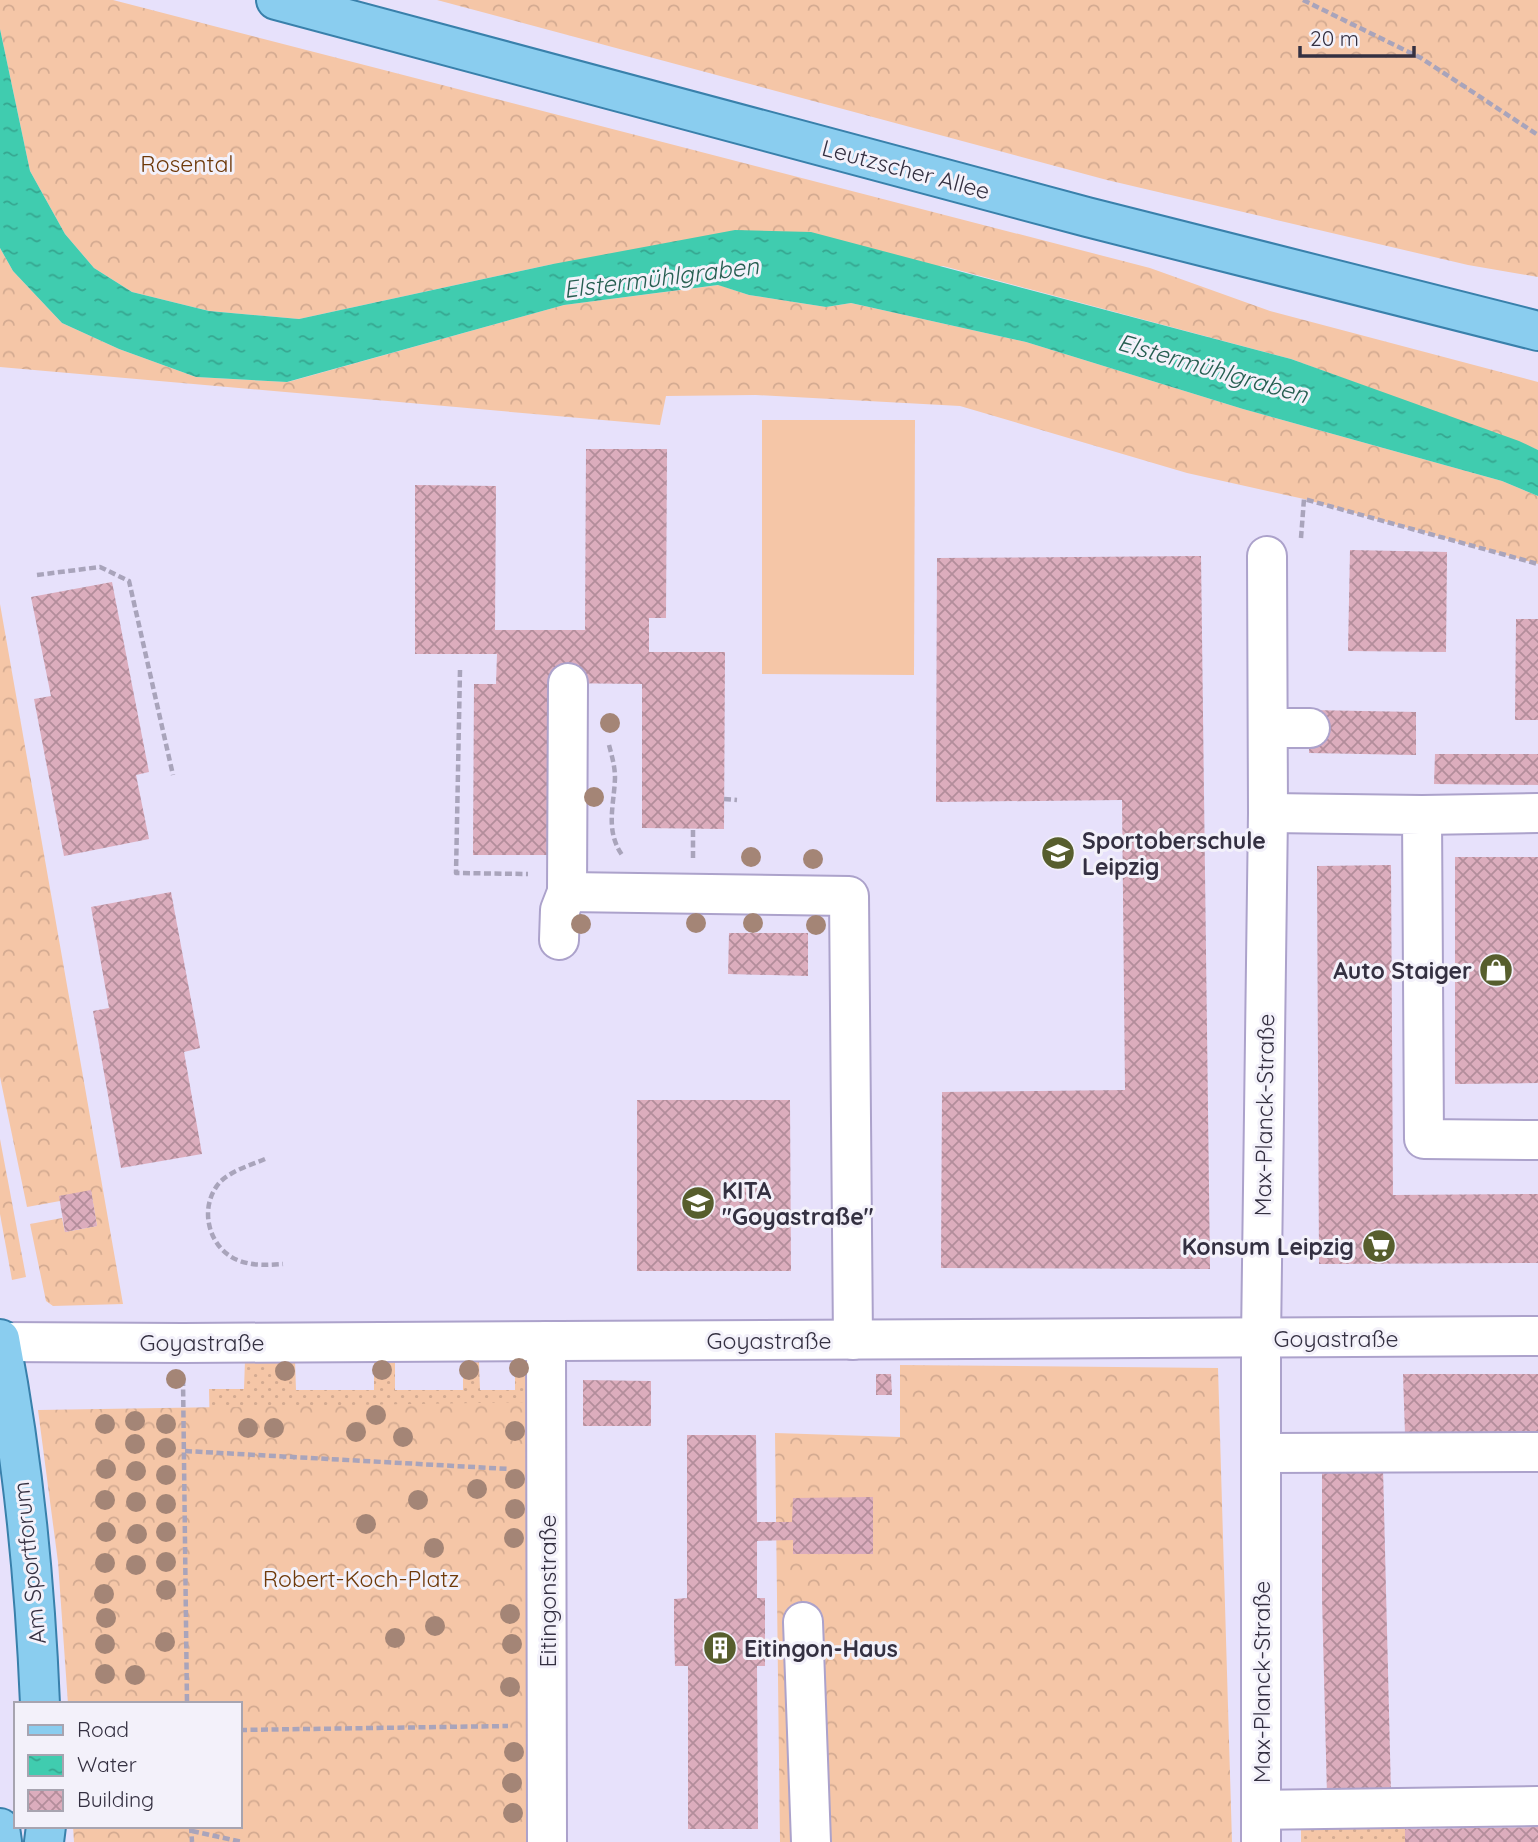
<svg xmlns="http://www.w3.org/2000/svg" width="1538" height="1842" viewBox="0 0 1538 1842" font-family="Quicksand,sans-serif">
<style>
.grass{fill:url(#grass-dots)}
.forest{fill:url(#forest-crowns)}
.garden{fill:#f5c6a7}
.water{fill:url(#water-ripples)}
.building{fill:url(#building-cross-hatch)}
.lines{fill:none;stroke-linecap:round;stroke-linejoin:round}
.minor-casing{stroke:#aca2cb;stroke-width:42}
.major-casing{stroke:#3980ab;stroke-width:42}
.path{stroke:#a9a4bb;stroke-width:4.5;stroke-dasharray:7 3.5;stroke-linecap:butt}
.minor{stroke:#fff;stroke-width:38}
.major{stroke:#8acdef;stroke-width:38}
.tree{fill:#a48576}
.labels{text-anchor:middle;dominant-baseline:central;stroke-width:6;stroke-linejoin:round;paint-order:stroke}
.park-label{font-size:23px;fill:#6e3909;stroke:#f3f1fa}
.street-label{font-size:23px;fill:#343041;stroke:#f3f1fa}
.poi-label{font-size:23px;font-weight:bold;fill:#343041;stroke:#f3f1fa;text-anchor:start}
.water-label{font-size:24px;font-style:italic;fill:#265e51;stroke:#f3f1fa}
</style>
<defs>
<pattern id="grass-dots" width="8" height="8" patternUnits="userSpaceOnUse" patternTransform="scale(1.75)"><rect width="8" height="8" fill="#f5c6a7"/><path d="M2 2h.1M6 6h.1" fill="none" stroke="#d3aa91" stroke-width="1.8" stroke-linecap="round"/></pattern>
<pattern id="forest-crowns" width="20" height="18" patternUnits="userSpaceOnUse" patternTransform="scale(1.75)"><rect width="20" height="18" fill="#f5c6a7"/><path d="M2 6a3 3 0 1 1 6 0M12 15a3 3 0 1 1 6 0" fill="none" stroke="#d3aa91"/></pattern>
<pattern id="water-ripples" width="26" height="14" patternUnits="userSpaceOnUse" patternTransform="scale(1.75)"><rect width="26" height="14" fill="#40ccaf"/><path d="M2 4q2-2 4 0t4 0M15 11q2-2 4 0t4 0" fill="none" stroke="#36a690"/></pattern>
<pattern id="building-cross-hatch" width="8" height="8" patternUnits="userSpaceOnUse" patternTransform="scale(1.75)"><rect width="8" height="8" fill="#dcadbd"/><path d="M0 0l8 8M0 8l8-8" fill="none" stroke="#b38d9b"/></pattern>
</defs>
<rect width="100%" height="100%" fill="#e7e1fb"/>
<g class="grass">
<polygon points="245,1360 295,1360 296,1390 374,1390 374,1360 395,1360 395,1390 463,1390 463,1360 479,1361 480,1390 515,1390 515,1360 530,1361 530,1403 506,1403 210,1439 209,1389 244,1389"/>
<polygon points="1383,1817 1405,1829 1405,1842 1301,1842 1301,1818"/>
</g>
<g class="forest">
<polygon points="0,0 113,0 1150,268 1270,311 1538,382 1538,450 1291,359 943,266 553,264 299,319 209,311 132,292 94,268 65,234 30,171 0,29"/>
<polygon points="437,0 1538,0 1538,277 1468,265 1107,180"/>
<polygon points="0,248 13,271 62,323 119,349 196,377 288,382 564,305 719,285 749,295 826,307 851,303 1026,342 1243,409 1502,481 1538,496 1538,564 1304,499 1187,473 960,406 756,395 666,396 660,425 0,367"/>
<polygon points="0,604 123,1304 53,1306 46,1301 30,1224 62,1218 65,1232 97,1226 91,1191 60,1196 60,1201 27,1207 0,1077"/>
<polygon points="0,1139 26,1277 12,1280 0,1214"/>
<polygon points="900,1365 1218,1368 1232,1842 780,1842 775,1433 900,1437"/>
<polygon points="537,1402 531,1842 74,1842 73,1826 240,1826 240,1704 68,1704 58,1562 38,1410"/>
</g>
<polygon class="garden" points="762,420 915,420 914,675 762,674"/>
<polygon class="water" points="0,29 30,171 65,234 94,268 132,292 209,311 299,319 553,264 735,230 811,232 1291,359 1519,441 1538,450 1538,496 1502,481 1243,409 1026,342 851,303 826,307 749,295 718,285 564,305 287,382 196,377 119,349 62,323 13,271 0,248"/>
<g class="building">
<polygon points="586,449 667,449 666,618 649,618 649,652 725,652 724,829 642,828 642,684 552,683 551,855 473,855 474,684 496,684 497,654 415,654 415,485 496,486 495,630 585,630"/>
<polygon points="1350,550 1447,552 1446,652 1348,651"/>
<polygon points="1201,556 1210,1269 941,1268 942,1092 1125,1090 1122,800 936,802 937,558"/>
<polygon points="112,582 149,772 136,775 149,839 64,856 34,699 51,696 31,597"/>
<polygon points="1516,619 1538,619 1538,720 1515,720"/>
<polygon points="1310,710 1416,712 1416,755 1309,753"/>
<polygon points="1435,754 1538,754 1538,785 1434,784"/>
<polygon points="1455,857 1538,857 1538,1083 1455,1084"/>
<polygon points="1391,865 1393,1195 1538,1194 1538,1263 1319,1264 1317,866"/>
<polygon points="171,892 200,1048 184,1052 202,1154 121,1168 93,1011 109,1008 91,907"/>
<polygon points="729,933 808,933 808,976 728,974"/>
<polygon points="637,1100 790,1100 791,1271 637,1271"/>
<polygon points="91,1190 97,1226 65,1232 59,1196"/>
<polygon points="876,1374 891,1374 892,1395 876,1395"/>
<polygon points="1403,1374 1538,1374 1538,1432 1405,1434"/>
<polygon points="583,1380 651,1381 651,1426 583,1426"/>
<polygon points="687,1435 756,1435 757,1522 792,1522 793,1498 873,1497 873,1554 793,1554 793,1540 757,1541 757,1598 765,1598 765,1666 757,1666 758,1829 688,1829 688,1666 675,1666 674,1631 674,1599 687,1598"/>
<polygon points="1322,1467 1383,1468 1391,1794 1327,1795 1322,1598"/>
<polygon points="1538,1827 1538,1842 1405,1842 1405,1829"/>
</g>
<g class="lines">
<g class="minor-casing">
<g id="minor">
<polyline points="1268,728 1310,728"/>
<polyline points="1268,813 1422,815 1424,1139 1538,1140"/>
<polyline points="1422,815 1538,813"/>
<polyline points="567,892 849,896 853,1340"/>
<polyline points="559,940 560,910 567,892 568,683"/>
<polyline points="546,1341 547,1842"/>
<polyline points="0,1342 183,1343 1538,1336"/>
<polyline points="1261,1453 1538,1452"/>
<polyline points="803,1622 811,1842"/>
<polyline points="1261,1810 1538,1806"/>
<polyline points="1261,1842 1261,1339 1268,813 1267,556"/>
</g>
</g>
<g class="major-casing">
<g id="major">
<polyline points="276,0 1087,217 1538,331"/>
<path d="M0 1339C23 1459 35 1582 40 1704"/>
<polyline points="0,1828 2,1842"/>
<polyline points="44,1842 46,1826"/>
</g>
</g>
<g class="path">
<polyline points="1303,0 1421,58 1538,135"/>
<polyline points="1301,538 1304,499 1538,564"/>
<polyline points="37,575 100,567 129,581 173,775"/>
<polyline points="460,670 456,873 528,874"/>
<path d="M609 745C612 756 615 767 615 778 614 806 605 830 622 855"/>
<polyline points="724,799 737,800"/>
<polyline points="693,858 693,829"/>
<path d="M265 1159C251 1165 233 1170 221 1181 197 1206 208 1250 240 1261 254 1266 268 1265 283 1264"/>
<polyline points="183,1379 187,1704"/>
<polyline points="185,1451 509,1469"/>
<polyline points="240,1730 508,1726"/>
<polyline points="191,1826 192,1842"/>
<polyline points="192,1831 242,1842"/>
</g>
<use href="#minor" class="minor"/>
<use href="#major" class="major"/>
</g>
<g class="tree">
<circle cx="610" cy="723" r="10"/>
<circle cx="594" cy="797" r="10"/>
<circle cx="751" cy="857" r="10"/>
<circle cx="813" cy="859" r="10"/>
<circle cx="696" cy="923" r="10"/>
<circle cx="753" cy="923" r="10"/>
<circle cx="581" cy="924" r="10"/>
<circle cx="816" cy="925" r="10"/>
<circle cx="519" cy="1368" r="10"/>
<circle cx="382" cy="1370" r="10"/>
<circle cx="469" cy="1370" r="10"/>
<circle cx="285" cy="1371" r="10"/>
<circle cx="176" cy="1379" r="10"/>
<circle cx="376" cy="1415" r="10"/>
<circle cx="135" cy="1421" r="10"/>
<circle cx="105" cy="1424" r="10"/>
<circle cx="166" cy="1424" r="10"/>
<circle cx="248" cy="1428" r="10"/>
<circle cx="274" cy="1428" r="10"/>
<circle cx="515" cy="1431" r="10"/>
<circle cx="356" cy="1432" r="10"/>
<circle cx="403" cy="1437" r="10"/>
<circle cx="135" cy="1444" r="10"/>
<circle cx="166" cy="1448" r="10"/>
<circle cx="106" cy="1469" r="10"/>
<circle cx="136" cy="1471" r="10"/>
<circle cx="166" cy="1475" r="10"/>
<circle cx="515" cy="1479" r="10"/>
<circle cx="477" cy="1489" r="10"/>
<circle cx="105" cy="1500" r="10"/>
<circle cx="418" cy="1500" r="10"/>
<circle cx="136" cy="1502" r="10"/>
<circle cx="166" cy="1504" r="10"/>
<circle cx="515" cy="1509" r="10"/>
<circle cx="366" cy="1524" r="10"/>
<circle cx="106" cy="1532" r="10"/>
<circle cx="166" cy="1532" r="10"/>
<circle cx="137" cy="1534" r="10"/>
<circle cx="514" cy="1538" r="10"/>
<circle cx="434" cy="1548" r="10"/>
<circle cx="166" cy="1562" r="10"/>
<circle cx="105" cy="1563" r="10"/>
<circle cx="136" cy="1565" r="10"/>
<circle cx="166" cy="1590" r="10"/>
<circle cx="104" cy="1594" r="10"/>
<circle cx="510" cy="1614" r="10"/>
<circle cx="106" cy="1618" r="10"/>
<circle cx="435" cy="1626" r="10"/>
<circle cx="395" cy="1638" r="10"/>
<circle cx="165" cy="1642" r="10"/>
<circle cx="105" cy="1644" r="10"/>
<circle cx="512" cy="1644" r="10"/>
<circle cx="105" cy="1674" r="10"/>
<circle cx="135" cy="1675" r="10"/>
<circle cx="510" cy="1687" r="10"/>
<circle cx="514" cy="1752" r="10"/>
<circle cx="512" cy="1783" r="10"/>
<circle cx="513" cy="1813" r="10"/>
</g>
<defs>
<g id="school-disc" transform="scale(1.75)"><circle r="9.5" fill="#575e2d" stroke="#f3f1fa"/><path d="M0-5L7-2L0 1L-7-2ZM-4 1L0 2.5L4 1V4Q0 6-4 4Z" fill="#fff"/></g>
<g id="shop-disc" transform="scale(1.75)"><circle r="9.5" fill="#575e2d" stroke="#f3f1fa"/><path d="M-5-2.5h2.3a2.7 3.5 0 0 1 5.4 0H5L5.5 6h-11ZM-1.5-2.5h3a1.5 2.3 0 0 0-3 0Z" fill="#fff"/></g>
<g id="supermarket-disc" transform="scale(1.75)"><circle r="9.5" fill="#575e2d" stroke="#f3f1fa"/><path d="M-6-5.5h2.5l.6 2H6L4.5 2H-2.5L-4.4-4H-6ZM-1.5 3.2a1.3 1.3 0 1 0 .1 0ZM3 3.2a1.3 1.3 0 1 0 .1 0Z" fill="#fff"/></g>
<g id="building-disc" transform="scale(1.75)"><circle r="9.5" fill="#575e2d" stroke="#f3f1fa"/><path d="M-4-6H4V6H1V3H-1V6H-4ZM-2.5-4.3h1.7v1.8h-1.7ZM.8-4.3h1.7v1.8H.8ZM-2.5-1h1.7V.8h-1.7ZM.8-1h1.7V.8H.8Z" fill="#fff"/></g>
</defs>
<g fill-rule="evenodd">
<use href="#school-disc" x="1058" y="853"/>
<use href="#shop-disc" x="1496" y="970"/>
<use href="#school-disc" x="698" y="1203"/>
<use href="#supermarket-disc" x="1379" y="1246"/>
<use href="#building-disc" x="720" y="1648"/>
</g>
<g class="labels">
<g class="park-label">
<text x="187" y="163">Rosental</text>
<text x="361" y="1578">Robert-Koch-Platz</text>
</g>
<g class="street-label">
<text transform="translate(906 169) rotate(15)">Leutzscher Allee</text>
<text transform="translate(1264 1115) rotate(-89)">Max-Planck-Straße</text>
<text x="1336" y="1338">Goyastraße</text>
<text x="769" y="1340">Goyastraße</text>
<text x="202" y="1342">Goyastraße</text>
<text transform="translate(29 1563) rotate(-96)">Am Sportforum</text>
<text transform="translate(547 1591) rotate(-90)">Eitingonstraße</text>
<text transform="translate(1261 1682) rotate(-90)">Max-Planck-Straße</text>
</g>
<g class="poi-label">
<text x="1082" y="840">Sportoberschule<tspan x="1082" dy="26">Leipzig</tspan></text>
<text x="1472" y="970" text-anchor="end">Auto Staiger</text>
<text x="722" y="1190">KITA<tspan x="722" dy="26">"Goyastraße"</tspan></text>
<text x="1354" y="1246" text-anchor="end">Konsum Leipzig</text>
<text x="744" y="1648">Eitingon-Haus</text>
</g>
<g class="water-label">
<text transform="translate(661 277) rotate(-7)">Elstermühlgraben</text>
<text transform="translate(1213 368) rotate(16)">Elstermühlgraben</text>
</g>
</g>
<rect x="14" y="1702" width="228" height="126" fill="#f3f1fa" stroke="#a7a4b0" stroke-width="2"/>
<rect x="28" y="1725" width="35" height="10" fill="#8acdef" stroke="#a7a4b0" stroke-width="2"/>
<text x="77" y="1737" font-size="21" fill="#343041">Road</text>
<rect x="28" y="1755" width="35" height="21" fill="url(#water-ripples)" stroke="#a7a4b0" stroke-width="2"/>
<text x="77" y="1772" font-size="21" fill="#343041">Water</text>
<rect x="28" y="1790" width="35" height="21" fill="url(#building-cross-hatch)" stroke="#a7a4b0" stroke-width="2"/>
<text x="77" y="1807" font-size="21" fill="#343041">Building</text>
<path d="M1300 46v10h114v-10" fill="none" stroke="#343041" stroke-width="3.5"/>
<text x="1310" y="46" font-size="21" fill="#343041" stroke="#f3f1fa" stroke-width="5" paint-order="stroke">20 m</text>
</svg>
